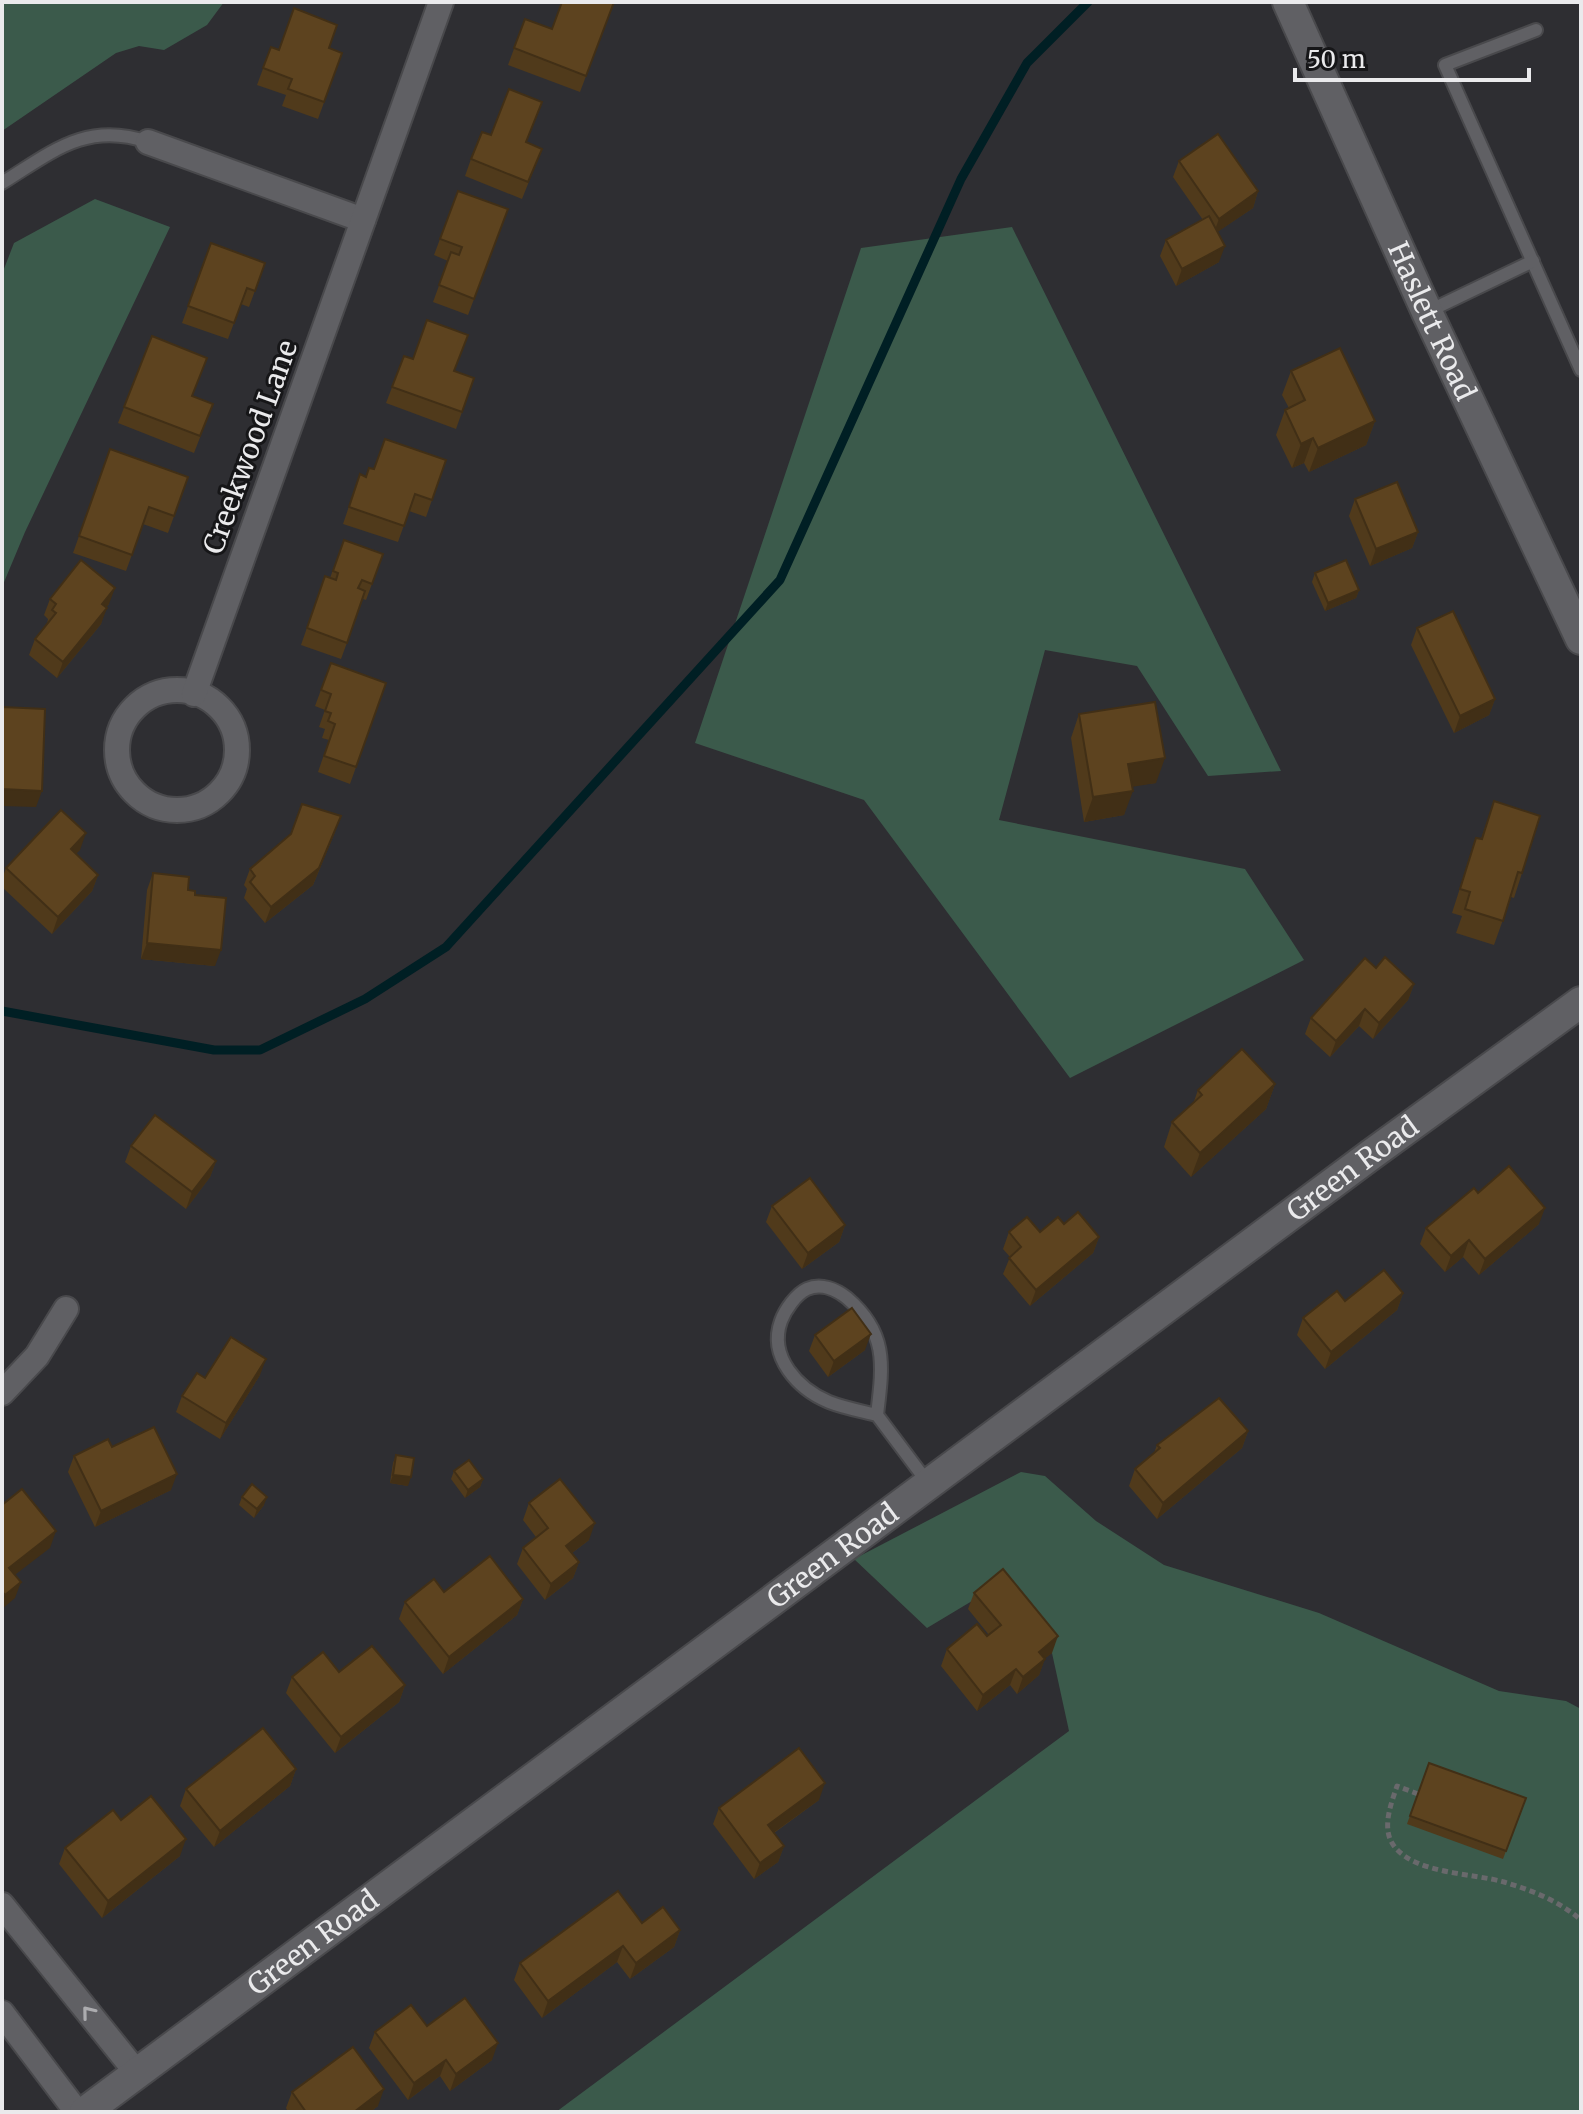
<svg xmlns="http://www.w3.org/2000/svg" width="1583" height="2114" viewBox="0 0 1583 2114" font-family="Merriweather,serif">
<style>
.green{fill:#3b5a4b}
.lines{fill:none;stroke-linecap:round;stroke-linejoin:round}
.stream{stroke:#001f24;stroke-width:9}
.service-casing{stroke:#49494c;stroke-width:16}
.minor-casing{stroke:#49494c;stroke-width:28}
.tertiary-casing{stroke:#49494c;stroke-width:34}
.path{stroke:#69696c;stroke-width:5;stroke-dasharray:6 4;stroke-linecap:butt}
.service{stroke:#606064;stroke-width:12}
.minor{stroke:#606064;stroke-width:24}
.tertiary{stroke:#606064;stroke-width:30}
.wall{fill:#503a1b}
.shaded-wall{fill:#412f16}
.building{fill:#5d431f;stroke:#412f16;stroke-width:2}
.oneway{stroke:#acacaf}
.labels{text-anchor:middle;dominant-baseline:central;stroke-width:6;stroke-linejoin:round;paint-order:stroke}
.street-label{font-size:28px;fill:#eaeaec;stroke:#161618}
</style>
<rect width="100%" height="100%" fill="#2e2e32"/>
<g class="green">
<polygon points="2,2 224,2 207,25 164,50 139,46 116,53 2,131"/>
<polygon points="95,199 170,227 25,532 2,587 2,274 14,243"/>
<polygon points="1012,227 1281,771 1208,776 1137,666 1045,650 999,820 1245,869 1304,960 1070,1078 864,800 695,743 861,248"/>
<polygon points="1021,1472 1045,1476 1096,1521 1164,1565 1319,1613 1499,1691 1566,1701 1581,1709 1581,2112 556,2112 1069,1731 1052,1653 997,1586 927,1628 854,1559"/>
</g>
<g class="lines">
<polyline class="stream" points="2,1011 214,1050 260,1050 365,999 446,947 780,580 961,179 1027,63 1088,2"/>
<g class="service-casing">
<g id="service">
<polyline points="1536,30 1445,65 1581,370"/>
<path d="M2 183C52 152 86 121 148 142"/>
<polyline points="1427,312 1533,261"/>
<path d="M877 1415C861 1411 844 1408 829 1402 798 1389 768 1357 781 1321 785 1310 796 1294 807 1289 821 1283 836 1289 847 1298 888 1333 883 1365 877 1415L928 1483"/>
</g>
</g>
<g class="minor-casing">
<g id="minor">
<polyline points="148,142 363,220"/>
<circle cx="177" cy="750" r="60"/>
<polyline points="194,694 441,2"/>
<polyline points="2,1393 37,1356 66,1309"/>
<polyline points="2,1905 137,2073"/>
<polyline points="2,2013 77,2112"/>
</g>
</g>
<g class="tertiary-casing">
<g id="tertiary">
<path id="s1" d="M1288 2 1427 312 1581 639"/>
<path id="s2" d="M85 2112 1372 1154 1581 1002"/>
</g>
</g>
<path class="path" d="M1418 1794 1397 1786C1391 1804 1381 1829 1394 1846 1415 1874 1472 1873 1504 1882 1531 1890 1559 1901 1581 1920"/>
<use href="#service" class="service"/>
<use href="#minor" class="minor"/>
<use href="#tertiary" class="tertiary"/>
</g>
<g class="wall">
<polygon points="614,2 580,92 508,65 525,19 552,29"/>
<polygon points="271,47 279,50 329,48 342,53 318,119 282,106 286,95 257,85"/>
<polygon points="491,135 526,143 542,149 522,199 465,176 471,159"/>
<polygon points="1179,161 1258,191 1253,208 1217,232 1219,262 1176,286 1160,256 1166,240 1203,220 1173,177"/>
<polygon points="458,191 508,209 468,315 433,302 448,261 434,255"/>
<polygon points="211,243 265,263 249,307 241,304 228,339 182,323"/>
<polygon points="152,336 192,396 213,404 194,453 118,423"/>
<polygon points="404,356 474,378 456,429 386,403"/>
<polygon points="1291,371 1375,421 1366,445 1309,472 1304,463 1292,468 1276,435 1285,410 1289,408 1282,395"/>
<polygon points="110,449 188,477 168,533 143,524 126,571 73,553"/>
<polygon points="446,460 426,517 409,511 398,542 343,524 360,474 366,477 374,469"/>
<polygon points="1355,499 1418,532 1412,548 1370,566 1349,516"/>
<polygon points="344,540 383,554 366,600 363,599 341,659 301,645 325,576 330,578"/>
<polygon points="1315,573 1359,590 1356,598 1325,611 1312,582"/>
<polygon points="50,599 109,604 106,607 101,624 57,678 29,655 35,639 47,624 48,619 44,615"/>
<polygon points="1417,628 1495,699 1489,715 1454,733 1411,645"/>
<polygon points="331,663 386,683 350,784 318,772 329,740 322,738 325,729 319,727 325,710 315,706"/>
<polygon points="1079,714 1156,783 1132,786 1124,815 1084,822 1071,738"/>
<polygon points="1494,801 1522,873 1514,898 1511,897 1494,945 1456,933 1462,916 1452,913 1476,838 1481,839"/>
<polygon points="335,832 313,885 265,923 244,898 247,889 244,885 250,869"/>
<polygon points="80,850 76,853 98,875 92,891 52,934 2,887 2,879 6,868"/>
<polygon points="153,873 188,890 195,895 215,966 141,959 147,890"/>
<polygon points="1376,968 1414,984 1408,1000 1373,1039 1359,1026 1330,1057 1305,1034 1311,1018"/>
<polygon points="1275,1084 1266,1109 1191,1177 1164,1147 1172,1122 1193,1104 1198,1090"/>
<polygon points="131,1146 216,1161 210,1177 186,1209 125,1162"/>
<polygon points="772,1206 845,1225 839,1242 802,1269 766,1222"/>
<polygon points="1064,1224 1099,1237 1093,1253 1030,1306 1003,1274 1010,1257 1003,1249 1009,1232 1040,1232"/>
<polygon points="1539,1224 1479,1275 1463,1257 1445,1272 1420,1244 1426,1228"/>
<polygon points="1403,1293 1397,1310 1325,1369 1297,1335 1303,1318"/>
<polygon points="815,1335 865,1350 828,1377 809,1351"/>
<polygon points="260,1375 220,1439 176,1412 182,1396"/>
<polygon points="1248,1431 1242,1448 1157,1519 1129,1486 1135,1469 1154,1453 1157,1445"/>
<polygon points="112,1447 171,1490 95,1527 68,1472 74,1456"/>
<polygon points="396,1455 408,1486 390,1483 393,1463"/>
<polygon points="454,1471 483,1479 480,1487 465,1498 451,1479"/>
<polygon points="242,1497 264,1505 254,1518 239,1505"/>
<polygon points="529,1503 589,1540 572,1553 579,1562 573,1578 545,1600 517,1564 523,1548 536,1537 523,1520"/>
<polygon points="974,1593 1052,1653 1045,1658 1039,1675 1017,1694 1010,1685 977,1711 941,1666 947,1649 989,1635 968,1609"/>
<polygon points="523,1599 517,1615 443,1674 399,1619 405,1602"/>
<polygon points="339,1672 405,1685 399,1702 335,1753 286,1693 292,1677"/>
<polygon points="1429,1763 1526,1798 1503,1859 1407,1824"/>
<polygon points="296,1769 290,1786 214,1847 180,1806 186,1789"/>
<polygon points="819,1800 774,1833 784,1846 778,1862 754,1879 713,1824 719,1808"/>
<polygon points="121,1820 180,1856 102,1918 59,1864 65,1848"/>
<polygon points="642,1923 680,1930 674,1947 630,1979 617,1962 542,2018 514,1980 520,1963"/>
<polygon points="427,2026 492,2060 450,2091 440,2076 408,2100 369,2048 375,2032"/>
<polygon points="292,2092 378,2106 370,2112 288,2112 286,2108"/>
</g>
<g class="shaded-wall">
<polygon points="1258,191 1253,208 1213,235 1219,219"/>
<polygon points="1225,246 1219,262 1176,286 1182,269"/>
<polygon points="1375,421 1366,445 1309,472 1318,448"/>
<polygon points="1313,438 1304,463 1292,468 1301,444"/>
<polygon points="1418,532 1412,548 1370,566 1376,549"/>
<polygon points="115,588 109,604 96,620 102,604"/>
<polygon points="1359,590 1356,598 1325,611 1328,603"/>
<polygon points="107,608 101,624 57,678 63,662"/>
<polygon points="1495,699 1489,715 1454,733 1460,716"/>
<polygon points="1165,758 1156,783 1119,789 1128,764"/>
<polygon points="2,789 42,791 36,807 2,806"/>
<polygon points="1133,791 1124,815 1084,822 1093,797"/>
<polygon points="341,816 313,885 265,923 271,907"/>
<polygon points="86,833 80,850 65,865 71,849"/>
<polygon points="98,875 92,891 52,934 58,917"/>
<polygon points="147,943 221,950 215,966 141,959"/>
<polygon points="1414,984 1408,1000 1373,1039 1379,1023"/>
<polygon points="1365,1009 1359,1026 1330,1057 1336,1041"/>
<polygon points="1275,1084 1266,1109 1191,1177 1200,1153"/>
<polygon points="216,1161 210,1177 186,1209 192,1192"/>
<polygon points="1545,1208 1539,1224 1479,1275 1485,1259"/>
<polygon points="845,1225 839,1242 802,1269 808,1253"/>
<polygon points="1099,1237 1093,1253 1030,1306 1036,1290"/>
<polygon points="1469,1240 1463,1257 1445,1272 1451,1256"/>
<polygon points="1403,1293 1397,1310 1325,1369 1331,1352"/>
<polygon points="871,1334 865,1350 828,1377 834,1361"/>
<polygon points="266,1359 260,1375 220,1439 226,1423"/>
<polygon points="1248,1431 1242,1448 1157,1519 1163,1503"/>
<polygon points="177,1474 171,1490 95,1527 101,1511"/>
<polygon points="393,1475 411,1477 408,1486 390,1483"/>
<polygon points="483,1479 480,1487 465,1498 468,1490"/>
<polygon points="267,1497 264,1505 254,1518 257,1509"/>
<polygon points="595,1523 589,1540 560,1562 566,1546"/>
<polygon points="56,1531 50,1548 3,1584 9,1568"/>
<polygon points="579,1562 573,1578 545,1600 551,1584"/>
<polygon points="21,1582 15,1598 2,1609 2,1602 5,1595"/>
<polygon points="523,1599 517,1615 443,1674 449,1657"/>
<polygon points="1058,1636 1052,1653 1033,1668 1039,1652"/>
<polygon points="1045,1659 1039,1675 1017,1694 1023,1677"/>
<polygon points="1016,1669 1010,1685 977,1711 983,1695"/>
<polygon points="405,1685 399,1702 335,1753 341,1737"/>
<polygon points="296,1769 290,1786 214,1847 220,1831"/>
<polygon points="825,1783 819,1800 762,1841 768,1825"/>
<polygon points="186,1839 180,1856 102,1918 108,1901"/>
<polygon points="784,1846 778,1862 754,1879 760,1863"/>
<polygon points="680,1930 674,1947 630,1979 636,1963"/>
<polygon points="623,1946 617,1962 542,2018 548,2001"/>
<polygon points="498,2043 492,2060 450,2091 456,2074"/>
<polygon points="446,2060 440,2076 408,2100 414,2083"/>
<polygon points="384,2089 378,2106 370,2112 354,2112"/>
</g>
<g class="building">
<polygon points="562,2 614,2 586,76 514,48 525,19 552,29"/>
<polygon points="294,8 337,25 329,48 342,53 324,102 288,89 292,79 263,68 271,47 279,50"/>
<polygon points="509,89 542,102 526,142 542,149 528,182 471,159 482,132 491,135"/>
<polygon points="1218,134 1258,191 1219,219 1179,161"/>
<polygon points="458,191 508,209 474,299 439,285 451,252 459,255 462,247 440,239"/>
<polygon points="1209,216 1225,246 1182,269 1166,240"/>
<polygon points="211,243 265,263 255,291 247,288 234,323 188,306"/>
<polygon points="427,320 468,335 454,371 474,378 462,412 392,387 404,356 413,359"/>
<polygon points="152,336 207,358 192,396 213,404 200,436 124,407"/>
<polygon points="1340,348 1375,421 1318,448 1313,438 1301,444 1285,410 1305,400 1291,371"/>
<polygon points="385,439 446,460 432,500 415,494 404,526 349,507 360,474 366,477 369,468 374,469"/>
<polygon points="110,449 188,477 174,516 149,507 132,555 79,536"/>
<polygon points="1397,482 1418,532 1376,549 1355,499"/>
<polygon points="344,540 383,554 372,584 362,580 358,588 365,591 347,643 307,628 325,576 336,580 338,573 333,571"/>
<polygon points="81,560 115,588 102,604 107,608 63,662 35,639 56,613 52,610 56,604 50,599"/>
<polygon points="1346,560 1359,590 1328,603 1315,573"/>
<polygon points="1453,611 1495,699 1460,716 1417,628"/>
<polygon points="331,663 386,683 356,767 324,756 335,724 328,721 331,713 325,711 331,694 321,690"/>
<polygon points="1155,702 1165,758 1128,764 1133,791 1093,797 1079,714"/>
<polygon points="2,707 45,709 42,791 2,789"/>
<polygon points="1494,801 1540,816 1522,873 1518,872 1503,921 1465,909 1470,892 1460,889 1476,838 1482,839"/>
<polygon points="302,804 341,816 319,868 271,907 250,882 255,876 250,869 291,834"/>
<polygon points="61,810 86,833 71,849 98,875 58,917 6,868"/>
<polygon points="153,873 189,877 188,890 195,891 195,895 226,898 221,950 147,943"/>
<polygon points="1385,957 1414,984 1379,1023 1365,1009 1336,1041 1311,1018 1365,958 1376,968"/>
<polygon points="1242,1049 1275,1084 1200,1153 1172,1122 1202,1095 1198,1090"/>
<polygon points="155,1115 216,1161 192,1192 131,1146"/>
<polygon points="1509,1166 1545,1208 1485,1259 1469,1240 1451,1256 1426,1228 1474,1188 1478,1193"/>
<polygon points="810,1178 845,1225 808,1253 772,1206"/>
<polygon points="1078,1212 1099,1237 1036,1290 1009,1258 1021,1247 1009,1232 1027,1217 1040,1232 1058,1217 1064,1224"/>
<polygon points="1384,1270 1403,1293 1331,1352 1303,1318 1337,1291 1345,1301"/>
<polygon points="852,1308 871,1334 834,1361 815,1335"/>
<polygon points="231,1337 266,1359 226,1423 182,1396 197,1373 205,1378"/>
<polygon points="1219,1398 1248,1431 1163,1503 1135,1469 1160,1448 1157,1445"/>
<polygon points="154,1427 177,1474 101,1511 74,1456 108,1439 112,1447"/>
<polygon points="396,1455 414,1458 411,1477 393,1475"/>
<polygon points="469,1460 483,1479 468,1490 454,1471"/>
<polygon points="560,1479 595,1523 566,1546 579,1562 551,1584 523,1548 548,1528 529,1503"/>
<polygon points="252,1484 267,1497 257,1509 242,1497"/>
<polygon points="22,1489 56,1531 9,1568 21,1582 5,1595 2,1591 2,1505"/>
<polygon points="490,1556 523,1599 449,1657 405,1602 434,1579 444,1592"/>
<polygon points="1003,1569 1058,1636 1039,1652 1045,1659 1023,1677 1016,1669 983,1695 947,1649 977,1624 987,1636 1001,1625 974,1593"/>
<polygon points="372,1646 405,1685 341,1737 292,1677 323,1652 339,1672"/>
<polygon points="263,1728 296,1769 220,1831 186,1789"/>
<polygon points="799,1748 825,1783 768,1825 784,1846 760,1863 719,1808"/>
<polygon points="1429,1763 1526,1798 1506,1851 1410,1816"/>
<polygon points="151,1796 186,1839 108,1901 65,1848 113,1810 121,1820"/>
<polygon points="618,1891 642,1923 663,1907 680,1930 636,1963 623,1946 548,2001 520,1963"/>
<polygon points="465,1998 498,2043 456,2074 446,2060 414,2083 375,2032 411,2005 427,2026"/>
<polygon points="353,2047 384,2089 354,2112 306,2112 292,2092"/>
</g>
<defs><path id="oneway-chevron" d="M-2-3.5L2.5 0L-2 3.5" fill="none" stroke-width="1.6" stroke-linecap="round" stroke-linejoin="round" transform="scale(2)"/></defs>
<use class="oneway" href="#oneway-chevron" transform="translate(88 2012) rotate(-129)"/>
<g class="labels">
<g class="street-label">
<text stroke="none"><textPath href="#s1" startOffset="350">Haslett Road</textPath></text>
<text transform="translate(250 447) rotate(-70)">Creekwood Lane</text>
<text stroke="none"><textPath href="#s2" startOffset="1580">Green Road</textPath></text>
<text stroke="none"><textPath href="#s2" startOffset="932">Green Road</textPath></text>
<text stroke="none"><textPath href="#s2" startOffset="284">Green Road</textPath></text>
</g>
</g>
<rect width="1583" height="2114" fill="none" stroke="#eaeaec" stroke-width="8"/>
<path d="M1295 68v12h234v-12" fill="none" stroke="#eaeaec" stroke-width="4"/>
<text x="1307" y="68" font-size="24" fill="#eaeaec" stroke="#161618" stroke-width="6" paint-order="stroke">50 m</text>
</svg>
